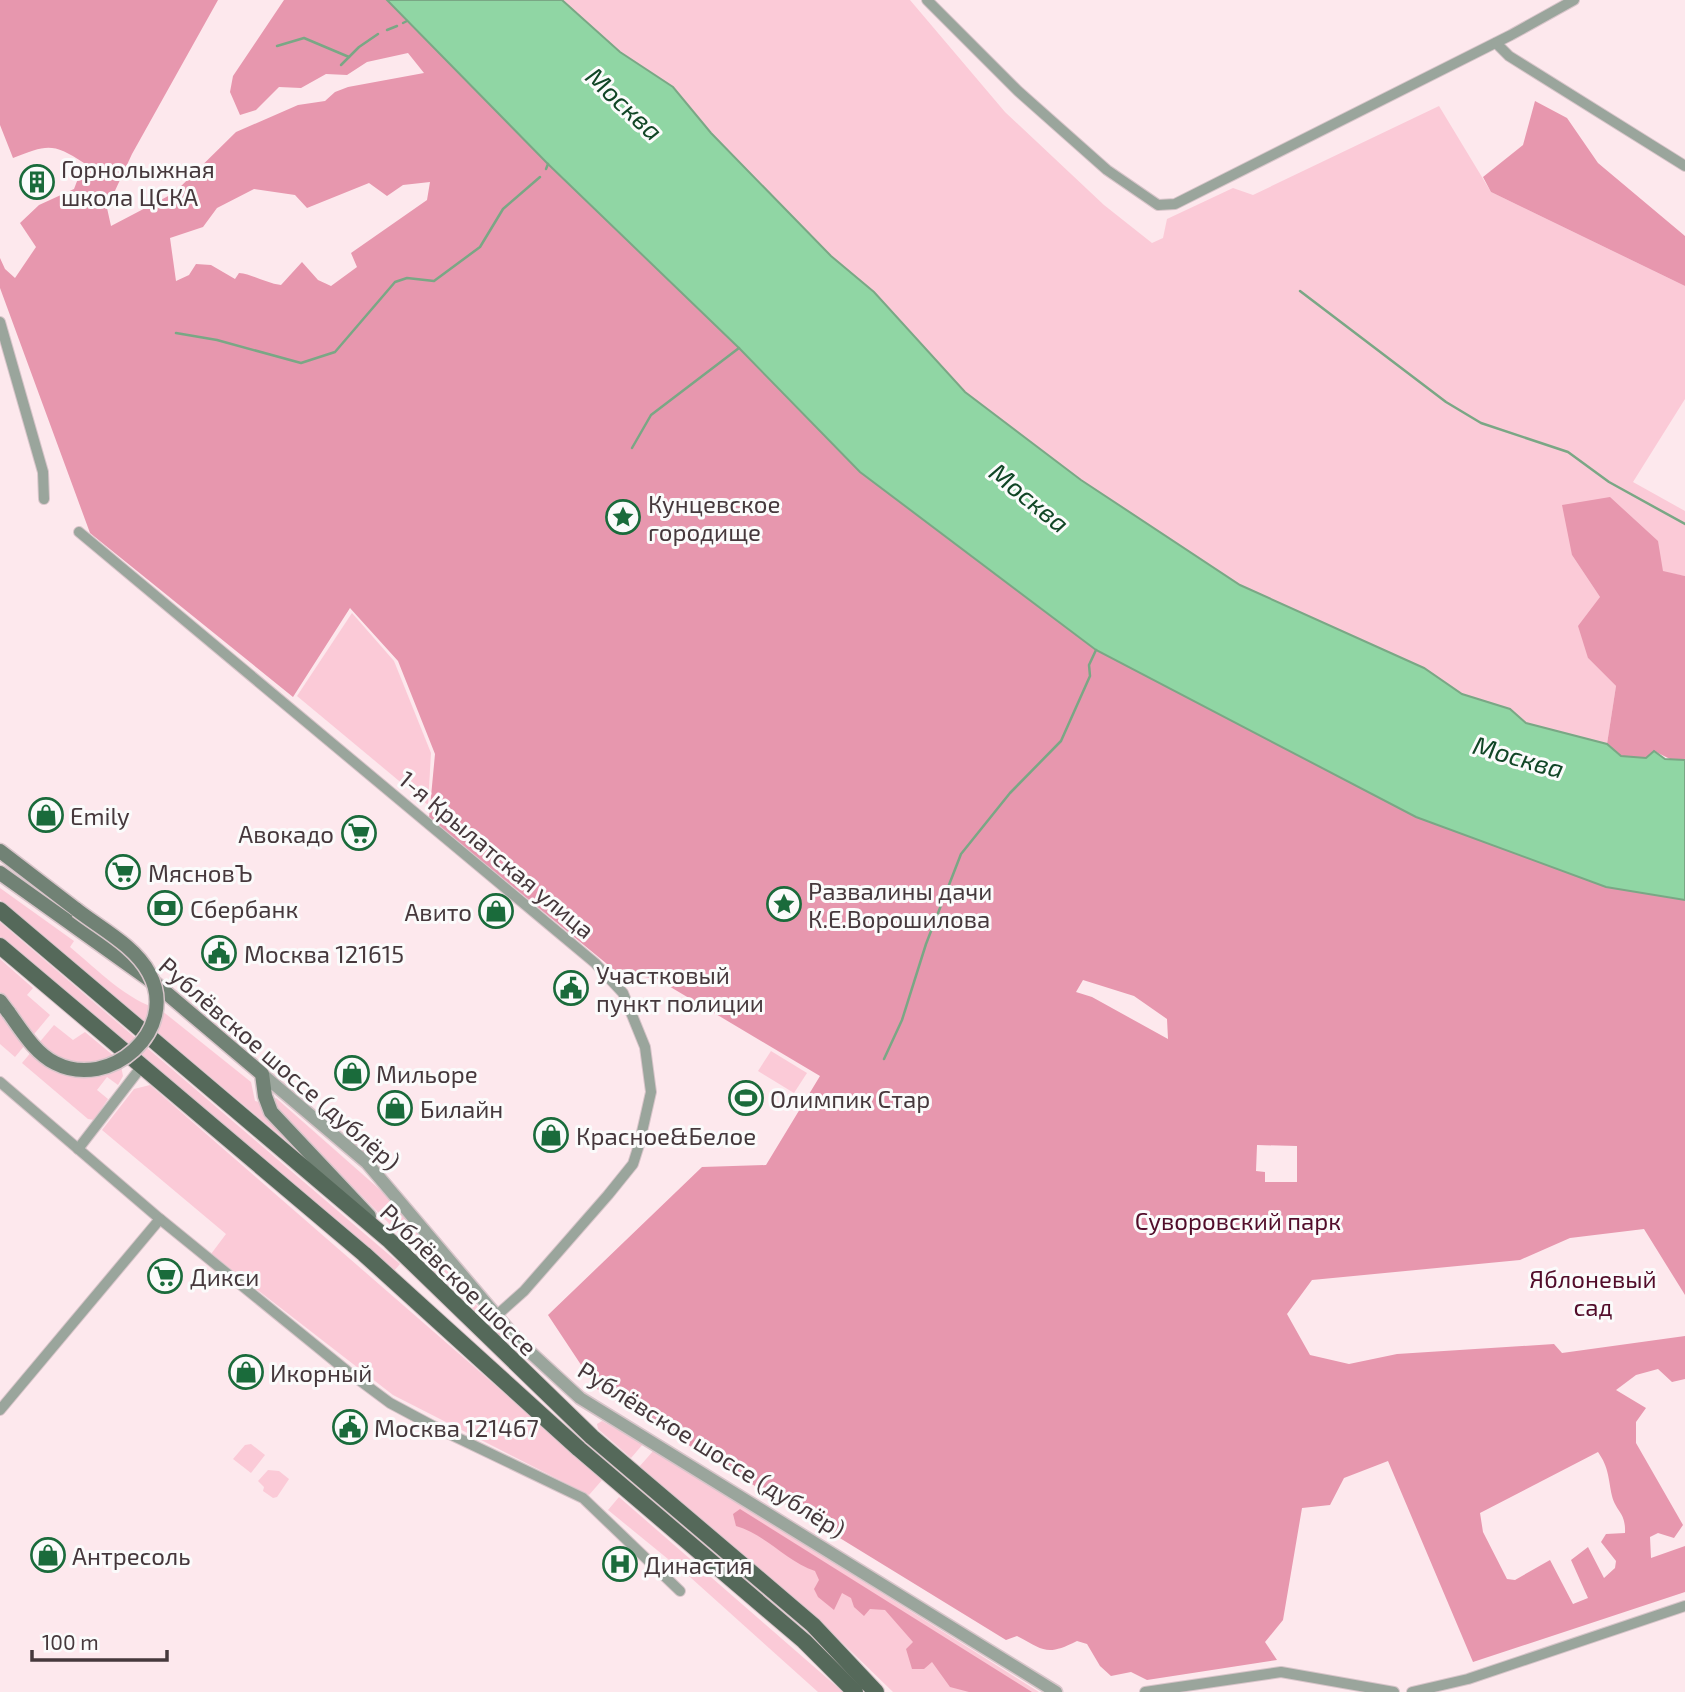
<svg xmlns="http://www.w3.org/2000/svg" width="1685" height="1692" viewBox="0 0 1685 1692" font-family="'Exo 2',sans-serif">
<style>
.green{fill:#fbcad7}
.forest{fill:#e797ae;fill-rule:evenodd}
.water{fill:#90d6a4;stroke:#7aa785;stroke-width:2}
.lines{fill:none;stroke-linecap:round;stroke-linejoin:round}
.stream{stroke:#7aa785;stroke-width:2.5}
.minor-casing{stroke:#d8c5ca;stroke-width:12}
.tertiary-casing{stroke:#d8c5ca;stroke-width:15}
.secondary-casing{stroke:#d8c5ca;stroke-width:17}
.primary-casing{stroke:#d8c5ca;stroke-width:18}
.minor{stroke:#9aa59c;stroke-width:10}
.tertiary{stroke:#9aa59c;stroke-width:12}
.secondary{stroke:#718275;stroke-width:14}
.primary{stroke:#55695a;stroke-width:16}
.secondary-bridge-casing{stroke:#d8c5ca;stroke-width:17;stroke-linecap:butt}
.secondary-bridge{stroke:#718275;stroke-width:14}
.labels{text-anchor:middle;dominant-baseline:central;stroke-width:6;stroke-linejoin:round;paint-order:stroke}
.poi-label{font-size:24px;fill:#46383c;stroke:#fbfbfb;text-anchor:start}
.street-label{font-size:24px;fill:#46383c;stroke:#fbfbfb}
.park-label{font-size:24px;fill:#520c2a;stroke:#fbfbfb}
.water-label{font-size:26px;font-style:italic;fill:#114626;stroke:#fbfbfb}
</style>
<rect width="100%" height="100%" fill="#fde8ed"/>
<g class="green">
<polygon points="562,0 910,0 1005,112 1104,205 1152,243 1163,238 1167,219 1233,188 1253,195 1439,106 1491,192 1685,286 1685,399 1633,482 1685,511 1685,576 1572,555 1600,597 1588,658 1616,686 1607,744 1526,723 1510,709 1462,694 1424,668 1240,585 1081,480 965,392 874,292 831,256 711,133 673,87 620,52"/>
<polygon points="352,613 394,661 431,753 428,805 297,696"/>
<path d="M0 888 74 941 70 947C98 970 126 1000 161 1010L251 1082 255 1101 259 1102 268 1116 322 1171 0 900Z"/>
<polygon points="0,922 400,1264 394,1271 0,937"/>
<polygon points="0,959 33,988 27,995 50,1015 15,1057 0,1044 0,1015 4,1020 15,1011 0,992"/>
<polygon points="54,1025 73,1040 85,1032 120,1061 123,1076 118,1085 107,1077 97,1090 108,1099 94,1120 88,1119 22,1063"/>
<polygon points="771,1051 807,1073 794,1093 758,1071"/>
<polygon points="150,1085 603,1479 589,1495 393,1395 211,1254 226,1234 102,1130 134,1089"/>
<polygon points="276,1098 386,1195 509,1345 280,1113 271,1100"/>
<polygon points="602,1421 643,1444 631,1458 598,1429 597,1424"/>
<polygon points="251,1444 265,1455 251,1473 233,1459 245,1445"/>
<polygon points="654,1450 1039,1692 893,1692 827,1628 639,1467"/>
<polygon points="268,1470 279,1471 289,1479 277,1497 273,1498 263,1491 264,1487 258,1481"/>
<polygon points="619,1497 843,1692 818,1692 690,1577 608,1510"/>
</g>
<g class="forest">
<path d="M0 0H218L132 154 107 208 111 226 174 193 236 132 298 105 325 101 335 92 348 87 424 73 408 53 367 62 347 75 326 74 301 88 279 87 256 110 240 115 230 92 233 76 284 0H387L548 164 739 348 860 472 1096 650 1416 817 1606 887 1685 900V1295L1644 1229 1570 1238 1520 1260 1312 1280 1287 1314 1310 1355 1349 1364 1397 1354 1554 1344 1562 1353 1685 1336V1379L1672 1382 1658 1369 1636 1375 1616 1390 1646 1408 1636 1422V1443L1683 1525 1674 1538 1658 1533 1650 1537 1651 1558 1685 1546V1592L1473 1662 1388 1461 1344 1478 1330 1505 1302 1508 1283 1620 1265 1642 1277 1660 1147 1680 1131 1672 1111 1676 1100 1666 1087 1644 1077 1641C1047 1656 1045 1651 1017 1636L1006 1640 597 1389 548 1315 702 1167 766 1165 820 1076 657 979 618 973 429 818 435 754 398 661 350 608 293 697 90 533 0 288V258L5 269 15 278 36 247 20 223 39 205 74 189 84 163C52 142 47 145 13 158L0 125ZM430 182 427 200 351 253 357 267 331 286 318 280 302 262 281 285C266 283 252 274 239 273L235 279 211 265 196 264 189 275 176 281 170 238 203 227 217 208 254 189 295 195 307 208 369 183 387 196 403 185ZM1083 980 1134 996 1167 1019 1168 1039 1092 997 1076 992ZM1257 1145 1297 1146V1182H1265V1172L1256 1171ZM1598 1452C1609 1468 1608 1477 1612 1496 1616 1512 1626 1512 1625 1533L1606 1534 1601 1542 1616 1561 1615 1568 1604 1578 1588 1547 1571 1560 1588 1598 1573 1604 1550 1560 1515 1580 1507 1579 1483 1532 1480 1513Z"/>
<polygon points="1535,101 1567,118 1598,163 1685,236 1685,286 1491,192 1483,177 1523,145"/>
<polygon points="1610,497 1658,541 1663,571 1685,576 1685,760 1676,762 1654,751 1646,758 1621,756 1607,744 1616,686 1588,658 1578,626 1600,597 1572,555 1562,505"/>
<path d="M740 1509 1032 1692H969L950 1687 932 1662 924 1669H912L906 1649 913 1642 885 1610 870 1609 864 1616 854 1607 851 1598 842 1593 834 1610 818 1597 814 1589 819 1580 815 1571C786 1561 765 1534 736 1526L733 1514Z"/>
</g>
<polygon class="water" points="387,0 562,0 620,52 673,87 711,133 831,256 874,292 965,392 1081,480 1240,585 1424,668 1462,694 1510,709 1526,723 1607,744 1621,756 1646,758 1654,751 1665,759 1685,760 1685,900 1606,887 1416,817 1096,650 860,472 739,348 548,164"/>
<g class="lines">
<g class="stream">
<polyline points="403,23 407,21"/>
<polyline points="387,30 397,26"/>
<polyline points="277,46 304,38 349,57"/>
<polyline points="341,65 359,47 378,34"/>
<polyline points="546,169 548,164"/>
<polyline points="1300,291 1446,402 1481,423 1568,452 1609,482 1685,524"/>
<polyline points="176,333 217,340 301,363 335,352 395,282 407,278 434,281 480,247 503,209 540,177"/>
<polyline points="632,448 651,415 739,348"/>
<polyline points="884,1059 902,1020 926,944 961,854 1010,793 1061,741 1090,676 1089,665 1096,650"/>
</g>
<g class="minor-casing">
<g id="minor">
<polyline points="927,0 1018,91 1107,170 1158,205 1175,204 1511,35 1574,0"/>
<polyline points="1496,43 1509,56 1685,166"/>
<polyline points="0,322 43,472 44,499"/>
<polyline points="79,532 595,963 623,993 645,1047 651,1092 639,1145 633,1164 608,1195 524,1291 496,1316"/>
<polyline points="0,1082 160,1219 347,1371 390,1403 433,1426 583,1498 680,1591"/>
<polyline points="78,1149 142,1066"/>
<polyline points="0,1410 160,1219"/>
<polyline points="1145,1692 1281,1672 1394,1692"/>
<polyline points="1412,1692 1468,1679 1685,1606"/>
</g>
</g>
<g class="tertiary-casing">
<polyline id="tertiary" points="262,1074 367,1163 518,1341 580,1398 1056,1692"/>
</g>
<g class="secondary-casing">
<g id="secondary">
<polyline points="0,851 77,910"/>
<polyline points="0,873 157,985 262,1074 265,1096 271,1112 369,1216"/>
<polyline points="0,1001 9,1013"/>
</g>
</g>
<g class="primary-casing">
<g id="primary">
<polyline points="0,910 390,1241 592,1437 813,1625 876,1692"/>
<polyline points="0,946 364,1254 579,1449 804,1641 855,1692"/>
</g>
</g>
<use href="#minor" class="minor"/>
<use href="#tertiary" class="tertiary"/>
<use href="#secondary" class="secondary"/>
<use href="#primary" class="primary"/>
<g class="secondary-bridge-casing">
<path id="secondary-bridge" d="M9 1013C22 1031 35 1053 55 1063 110 1091 180 1030 149 973 135 946 100 928 77 910"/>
</g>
<use href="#secondary-bridge" class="secondary-bridge"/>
</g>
<defs>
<g id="building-ring" transform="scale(1.75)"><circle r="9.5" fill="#fbfbfb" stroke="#1a6b3b" stroke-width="1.5"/><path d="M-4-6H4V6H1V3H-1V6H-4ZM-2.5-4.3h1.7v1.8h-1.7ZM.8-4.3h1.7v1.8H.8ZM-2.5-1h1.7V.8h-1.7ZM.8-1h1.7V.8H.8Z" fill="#1a6b3b"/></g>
<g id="sight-ring" transform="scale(1.75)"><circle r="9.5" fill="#fbfbfb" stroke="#1a6b3b" stroke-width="1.5"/><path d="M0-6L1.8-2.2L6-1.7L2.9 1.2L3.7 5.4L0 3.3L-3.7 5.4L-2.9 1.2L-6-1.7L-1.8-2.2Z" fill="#1a6b3b"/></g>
<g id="shop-ring" transform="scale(1.75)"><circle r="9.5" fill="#fbfbfb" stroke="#1a6b3b" stroke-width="1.5"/><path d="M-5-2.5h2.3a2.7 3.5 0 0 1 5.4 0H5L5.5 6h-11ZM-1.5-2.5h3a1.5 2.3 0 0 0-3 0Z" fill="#1a6b3b"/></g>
<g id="supermarket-ring" transform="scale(1.75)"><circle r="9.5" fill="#fbfbfb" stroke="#1a6b3b" stroke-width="1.5"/><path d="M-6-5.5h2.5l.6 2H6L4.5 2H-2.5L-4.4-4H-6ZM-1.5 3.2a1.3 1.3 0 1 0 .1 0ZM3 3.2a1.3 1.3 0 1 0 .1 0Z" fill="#1a6b3b"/></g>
<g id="bank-ring" transform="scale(1.75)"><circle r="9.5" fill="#fbfbfb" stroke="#1a6b3b" stroke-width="1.5"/><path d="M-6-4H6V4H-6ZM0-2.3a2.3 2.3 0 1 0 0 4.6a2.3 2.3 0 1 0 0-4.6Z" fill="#1a6b3b"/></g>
<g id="civic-ring" transform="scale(1.75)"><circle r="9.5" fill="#fbfbfb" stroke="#1a6b3b" stroke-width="1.5"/><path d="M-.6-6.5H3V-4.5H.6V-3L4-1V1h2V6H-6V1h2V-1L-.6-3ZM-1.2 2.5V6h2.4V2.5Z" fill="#1a6b3b"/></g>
<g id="stadium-ring" transform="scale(1.75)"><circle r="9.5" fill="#fbfbfb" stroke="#1a6b3b" stroke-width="1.5"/><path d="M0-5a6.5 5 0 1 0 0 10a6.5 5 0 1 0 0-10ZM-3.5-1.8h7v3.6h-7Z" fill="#1a6b3b"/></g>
<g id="hospital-ring" transform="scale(1.75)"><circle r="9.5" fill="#fbfbfb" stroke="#1a6b3b" stroke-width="1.5"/><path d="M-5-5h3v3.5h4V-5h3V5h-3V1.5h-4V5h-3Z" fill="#1a6b3b"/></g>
</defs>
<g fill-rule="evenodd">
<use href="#building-ring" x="37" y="182"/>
<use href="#sight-ring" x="623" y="517"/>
<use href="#shop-ring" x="46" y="815"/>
<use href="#supermarket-ring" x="359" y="833"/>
<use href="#supermarket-ring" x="123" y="872"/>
<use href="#sight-ring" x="784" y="904"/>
<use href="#bank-ring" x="165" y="908"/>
<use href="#shop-ring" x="496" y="911"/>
<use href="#civic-ring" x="219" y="953"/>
<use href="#civic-ring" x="571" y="988"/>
<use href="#shop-ring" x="352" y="1073"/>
<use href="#stadium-ring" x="746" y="1098"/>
<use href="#shop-ring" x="395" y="1108"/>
<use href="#shop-ring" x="551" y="1135"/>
<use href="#supermarket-ring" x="165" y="1276"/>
<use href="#shop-ring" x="246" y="1372"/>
<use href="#civic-ring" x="350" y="1427"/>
<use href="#shop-ring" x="48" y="1555"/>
<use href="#hospital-ring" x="620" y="1564"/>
</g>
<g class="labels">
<g class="poi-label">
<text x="61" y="168">Горнолыжная<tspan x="61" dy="28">школа ЦСКА</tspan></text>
<text x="648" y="503">Кунцевское<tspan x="648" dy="28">городище</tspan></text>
<text x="70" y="815">Emily</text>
<text x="334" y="833" text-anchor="end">Авокадо</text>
<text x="148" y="872">МясновЪ</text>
<text x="808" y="890">Развалины дачи<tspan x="808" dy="28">К.Е.Ворошилова</tspan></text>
<text x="190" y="908">Сбербанк</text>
<text x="472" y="911" text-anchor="end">Авито</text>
<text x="244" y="953">Москва 121615</text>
<text x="596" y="974">Участковый<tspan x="596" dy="28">пункт полиции</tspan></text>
<text x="376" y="1073">Мильоре</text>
<text x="770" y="1098">Олимпик Стар</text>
<text x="420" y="1108">Билайн</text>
<text x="576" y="1135">Красное&amp;Белое</text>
<text x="190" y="1276">Дикси</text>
<text x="270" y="1372">Икорный</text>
<text x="374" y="1427">Москва 121467</text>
<text x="72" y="1555">Антресоль</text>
<text x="644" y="1564">Династия</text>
</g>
<g class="street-label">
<text transform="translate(497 854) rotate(40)">1-я Крылатская улица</text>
<text transform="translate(280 1063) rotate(41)">Рублёвское шоссе (дублёр)</text>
<text transform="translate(459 1279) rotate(44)">Рублёвское шоссе</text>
<text transform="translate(712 1449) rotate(32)">Рублёвское шоссе (дублёр)</text>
</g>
<g class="park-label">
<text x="1238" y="1220">Суворовский парк</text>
<text x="1593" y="1278">Яблоневый<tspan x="1593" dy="28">сад</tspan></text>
</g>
<g class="water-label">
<text transform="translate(625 103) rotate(43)">Москва</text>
<text transform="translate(1030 497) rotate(39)">Москва</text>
<text transform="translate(1519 756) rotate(16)">Москва</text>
</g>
</g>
<path d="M32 1650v10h135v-10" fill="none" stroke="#46383c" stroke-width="3.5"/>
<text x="42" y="1650" font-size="21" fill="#46383c" stroke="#fbfbfb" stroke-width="5" paint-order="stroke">100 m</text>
</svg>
